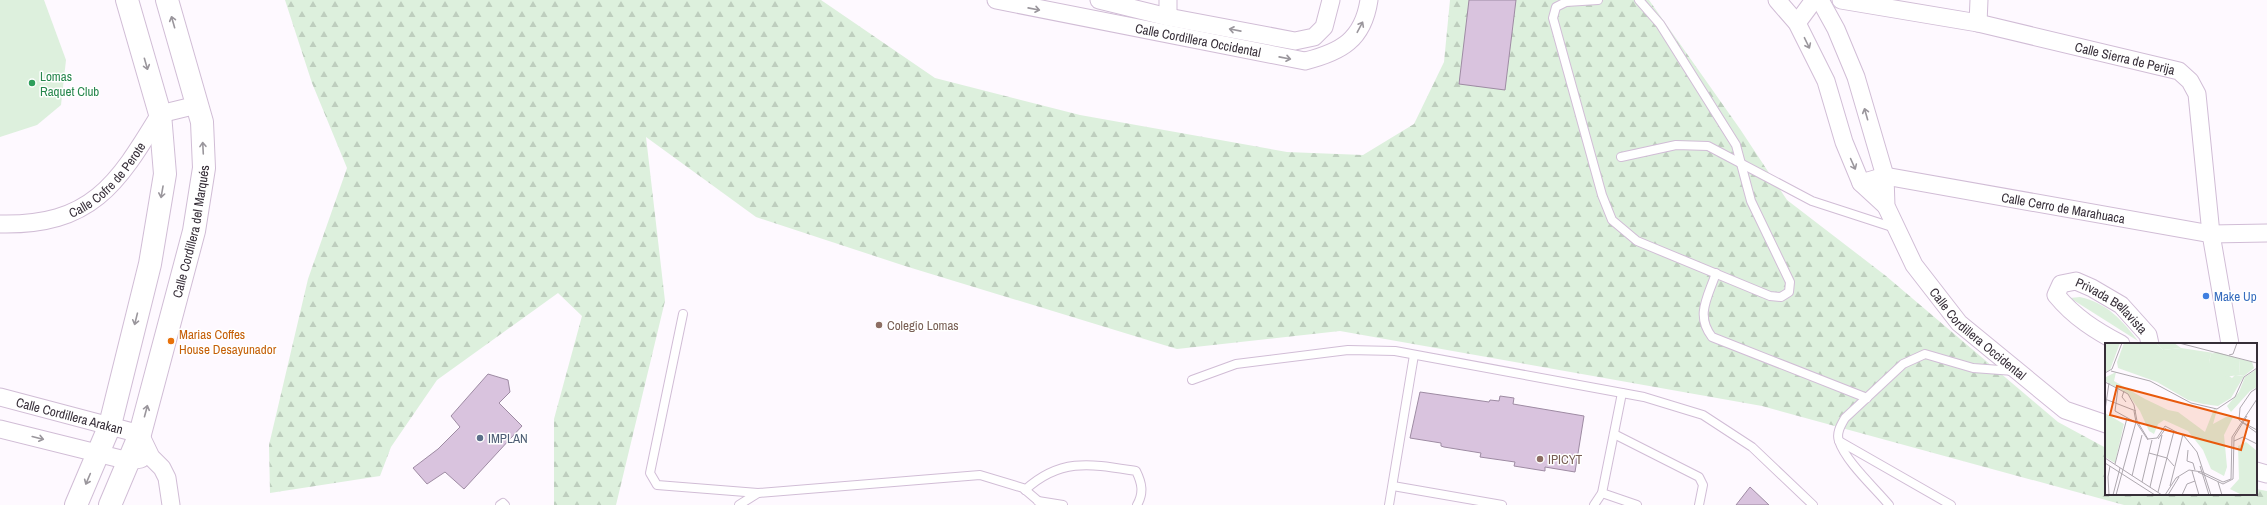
<svg xmlns="http://www.w3.org/2000/svg" width="2267" height="505" viewBox="0 0 2267 505" font-family="'Archivo Narrow',sans-serif">
<style>
.forest{fill:url(#forest-firs)}
.garden{fill:#ddf0dd}
.building{fill:#d9c3de;stroke:#9e8ba3}
.lines{fill:none;stroke-linecap:round;stroke-linejoin:round}
.lane-casing{stroke:#d1bdd6;stroke-width:10}
.street-casing{stroke:#d1bdd6;stroke-width:19}
.secondary-casing{stroke:#d1bdd6;stroke-width:24}
.lane{stroke:#fff;stroke-width:8}
.street{stroke:#fff;stroke-width:17}
.secondary{stroke:#fff;stroke-width:22}
.oneway{stroke:#9a969c}
.leisure-dot{fill:#2e9e5b;stroke:#fff;stroke-width:1.5}
.shop-dot{fill:#3f7fe0;stroke:#fff;stroke-width:1.5}
.education-dot{fill:#8d6e63;stroke:#fff;stroke-width:1.5}
.food-dot{fill:#e8710a;stroke:#fff;stroke-width:1.5}
.service-dot{fill:#5c6f8a;stroke:#fff;stroke-width:1.5}
.labels{text-anchor:middle;dominant-baseline:central;stroke-width:3;stroke-linejoin:round;paint-order:stroke}
.street-label{font-size:13px;fill:#362e38;stroke:#fff}
.leisure-label{font-size:13px;fill:#27864d;stroke:#fff;text-anchor:start}
.shop-label{font-size:13px;fill:#366cbe;stroke:#fff;text-anchor:start}
.education-label{font-size:13px;fill:#785e54;stroke:#fff;text-anchor:start}
.food-label{font-size:13px;fill:#c56008;stroke:#fff;text-anchor:start}
.service-label{font-size:13px;fill:#4e5e75;stroke:#fff;text-anchor:start}
.inset-road{fill:none;stroke:#aea8af;stroke-width:1}
.view{fill:#e8590c;fill-opacity:0.15;stroke:#e8590c;stroke-width:2}
.inset-edge{fill:none;stroke:#362e38;stroke-width:2}
</style>
<defs>
<pattern id="forest-firs" width="22" height="20" patternUnits="userSpaceOnUse"><rect width="22" height="20" fill="#ddf0dd"/><path d="M5 1l3.5 6h-7zM16 11l3.5 6h-7z" fill="#becebe"/></pattern>
</defs>
<rect width="100%" height="100%" fill="#fef9ff"/>
<polygon class="forest" points="285,0 821,0 935,78 1080,115 1287,152 1363,155 1414,124 1444,62 1450,0 1649,0 1740,129 1787,200 1886,276 2058,422 2106,448 2106,494 2256,494 2256,489 2267,491 2267,505 2124,505 1762,406 1340,331 1177,349 905,266 756,217 646,137 665,301 616,505 554,505 554,419 582,316 558,293 437,380 391,447 380,476 270,493 269,445 308,279 347,168 312,83"/>
<g class="garden">
<polygon points="0,0 44,0 66,60 61,105 37,125 0,137"/>
<path d="M2080 297C2107 303 2122 320 2138 341L2070 298Z"/>
</g>
<g class="building">
<polygon points="1469,0 1516,0 1505,90 1459,84"/>
<polygon points="488,374 508,380 510,392 499,403 522,426 464,489 445,472 427,484 413,468 438,449 460,427 451,416"/>
<polygon points="1420,392 1489,402 1490,400 1499,401 1500,396 1514,398 1513,404 1584,416 1575,472 1545,467 1545,471 1514,466 1515,462 1480,457 1481,453 1444,447 1441,446 1441,443 1410,438"/>
<polygon points="1750,487 1769,505 1736,505"/>
</g>
<g class="lines">
<g class="lane-casing">
<g id="lane">
<polyline points="1598,0 1566,2 1556,7 1553,18 1602,195 1612,220 1637,241 1770,296 1781,297 1789,292 1790,282 1751,201 1736,145 1660,24 1639,0"/>
<polyline points="1621,157 1676,145 1708,146 1812,201 1895,228"/>
<path d="M1716 273C1708 297 1695 315 1712 337L1867 398"/>
<polyline points="683,314 650,473 657,485 758,493"/>
<polyline points="1192,380 1236,364 1348,350 1395,351 1644,397 1703,415 1752,447 1813,505"/>
<polyline points="1614,434 1699,477 1703,485 1699,505"/>
<polyline points="1839,441 1951,505"/>
<polyline points="1393,486 1502,505"/>
<path d="M1025 490C1061 457 1092 464 1136 471 1142 483 1144 493 1137 505"/>
<polyline points="1602,493 1637,505"/>
<polyline points="1038,501 1063,505"/>
<polyline points="500,505 503,503 505,505"/>
<polyline points="739,505 758,493 980,475 1023,488 1043,505"/>
<polyline points="1389,505 1414,355"/>
<polyline points="1594,505 1602,493 1622,393"/>
<path d="M1889 505C1875 488 1846 462 1839 441 1836 433 1841 425 1845 418L1903 364 1925 354 1973 368 2014 371"/>
</g>
</g>
<g class="street-casing">
<g id="street">
<path id="s1" d="M996 0 1305 61C1341 52 1363 40 1369 0"/>
<polyline points="1099,0 1168,17 1295,41 1314,37 1324,27 1331,0"/>
<polyline points="1168,0 1168,17"/>
<polyline points="1777,0 1797,23 1826,81 1844,142 1861,183 1886,206"/>
<path id="s2" d="M1820 0 1836 29 1856 77 1885 176 1886 206 1914 265 1959 323 2065 410 2106 424"/>
<path id="s3" d="M1841 0 1978 23 2179 71 2190 81 2197 94 2211 234 2230 344"/>
<polyline points="1797,23 1814,0"/>
<polyline points="1978,23 1979,0"/>
<path id="s4" d="M1861 183 1885 176 2211 234 2267 233"/>
<path id="s5" d="M0 224C91 226 117 185 160 114L197 105"/>
<path id="s6" d="M2121 344C2096 331 2074 317 2056 295L2061 284 2076 281 2092 288 2121 305 2148 335 2150 344"/>
<path id="s7" d="M0 397 140 434 151 457 162 468 167 478 171 505"/>
<polyline points="0,429 129,461 141,459"/>
<polyline points="2256,471 2267,474"/>
</g>
</g>
<g class="secondary-casing">
<g id="secondary">
<polyline points="76,505 110,425 150,264 165,174 160,114 127,0"/>
<path id="s8" d="M110 505 140 434 194 231 204 168 202 122 167 0"/>
</g>
</g>
<use href="#lane" class="lane"/>
<use href="#street" class="street"/>
<use href="#secondary" class="secondary"/>
</g>
<defs><path id="oneway-shaft" d="M-6 0H5M1.5-3L5.5 0L1.5 3" fill="none" stroke-width="1.6" stroke-linecap="round" stroke-linejoin="round"/></defs>
<g class="oneway">
<use href="#oneway-shaft" transform="translate(1034 9) rotate(11)"/>
<use href="#oneway-shaft" transform="translate(173 22) rotate(-106)"/>
<use href="#oneway-shaft" transform="translate(1360 27) rotate(-62)"/>
<use href="#oneway-shaft" transform="translate(1235 30) rotate(-169)"/>
<use href="#oneway-shaft" transform="translate(1807 43) rotate(64)"/>
<use href="#oneway-shaft" transform="translate(1285 58) rotate(11)"/>
<use href="#oneway-shaft" transform="translate(146 64) rotate(74)"/>
<use href="#oneway-shaft" transform="translate(1866 114) rotate(-106)"/>
<use href="#oneway-shaft" transform="translate(203 148) rotate(-93)"/>
<use href="#oneway-shaft" transform="translate(1853 164) rotate(66)"/>
<use href="#oneway-shaft" transform="translate(162 192) rotate(100)"/>
<use href="#oneway-shaft" transform="translate(136 319) rotate(104)"/>
<use href="#oneway-shaft" transform="translate(146 411) rotate(-75)"/>
<use href="#oneway-shaft" transform="translate(38 438) rotate(14)"/>
<use href="#oneway-shaft" transform="translate(88 479) rotate(113)"/>
</g>
<circle class="leisure-dot" cx="32" cy="83" r="4"/>
<circle class="shop-dot" cx="2206" cy="296" r="4"/>
<g class="education-dot">
<circle cx="879" cy="325" r="4"/>
<circle cx="1540" cy="459" r="4"/>
</g>
<circle class="food-dot" cx="171" cy="341" r="4"/>
<circle class="service-dot" cx="480" cy="438" r="4"/>
<g class="labels">
<g class="street-label">
<text stroke="none"><textPath href="#s1" startOffset="206">Calle Cordillera Occidental</textPath></text>
<text stroke="none"><textPath href="#s3" startOffset="290">Calle Sierra de Perija</textPath></text>
<text stroke="none"><textPath href="#s5" startOffset="122">Calle Cofre de Perote</textPath></text>
<text stroke="none"><textPath href="#s4" startOffset="206">Calle Cerro de Marahuaca</textPath></text>
<text stroke="none"><textPath href="#s8" startOffset="286">Calle Cordillera del Marqués</textPath></text>
<text stroke="none"><textPath href="#s6" startOffset="153">Privada Bellavista</textPath></text>
<text stroke="none"><textPath href="#s2" startOffset="378">Calle Cordillera Occidental</textPath></text>
<text stroke="none"><textPath href="#s7" startOffset="72">Calle Cordillera Arakan</textPath></text>
</g>
<g class="leisure-label">
<text x="40" y="76">Lomas<tspan x="40" dy="15">Raquet Club</tspan></text>
</g>
<g class="shop-label">
<text x="2214" y="296">Make Up</text>
</g>
<g class="education-label">
<text x="887" y="325">Colegio Lomas</text>
<text x="1548" y="459">IPICYT</text>
</g>
<g class="food-label">
<text x="179" y="334">Marias Coffes<tspan x="179" dy="15">House Desayunador</tspan></text>
</g>
<g class="service-label">
<text x="488" y="438">IMPLAN</text>
</g>
</g>
<g transform="translate(2105 343)">
<rect width="152" height="152" fill="#fef9ff"/>
<path d="M51 0H69L76 5 58 7ZM135 16 147 19 149 25 139 33 134 32ZM152 26V44L145 48 126 69 122 63 134 49 140 34Z" fill="#ddf0dd"/>
<path d="M0 0H15L5 27 0 29ZM19 0H51L58 7 76 5 109 10 106 11 104 19 127 35 130 32 139 33 126 55 113 63 98 61 83 57 52 39 13 25 12 19ZM11 29 9 38 40 56 63 67 73 69 100 89 109 66 112 67 108 81 121 74H128L119 92 122 124 119 133 106 126 98 107 83 88 59 77 53 81 49 91 44 88 35 68 23 51 0 38 1 34Z" fill="#ddf0dd"/>
<path d="M112 9 135 16 134 32 119 34 109 29 104 19 106 11Z" fill="#ddf0dd"/>
<path d="M0 70 19 81 10 120 0 114ZM141 99 152 108 151 152H137L125 146 134 136 133 103Z" fill="#ddf0dd"/>
<path class="inset-road" d="M74 0 152 20M124 12 128 11 132 0M6 28 45 38 86 60 112 66 130 54 139 34 152 25M0 30 7 26 17 0M0 39 23 51 29 62 32 78 43 96 52 95 60 83 79 93 92 109 106 152M13 45 10 68 30 79M152 45 146 49 135 65 134 77 152 90M19 48 17 54 21 59M0 56 31 68M0 67 4 40M29 68 31 79 43 97M137 79 152 87M53 96 61 85M129 98 138 94 152 101M83 107 82 118 88 120 90 127M44 110 62 115 69 123M0 115 57 152M0 120 50 152M10 121 22 75M95 123 104 152M87 128 94 152M93 129 118 141 128 136 129 94 142 73M27 133 37 92M37 139 47 97M113 139 117 152M65 143 78 91M45 144 57 92M53 149 69 88M4 152 3 134 5 123M8 152 15 125M11 152 31 79M60 152 71 135 84 127 97 129 118 139 126 136 127 94 152 56M63 152 74 134M77 152 82 141 90 138"/>
<path class="view" d="M12 43 144 78 136 107 5 72Z"/>
<rect width="152" height="152" class="inset-edge"/>
</g>
</svg>
